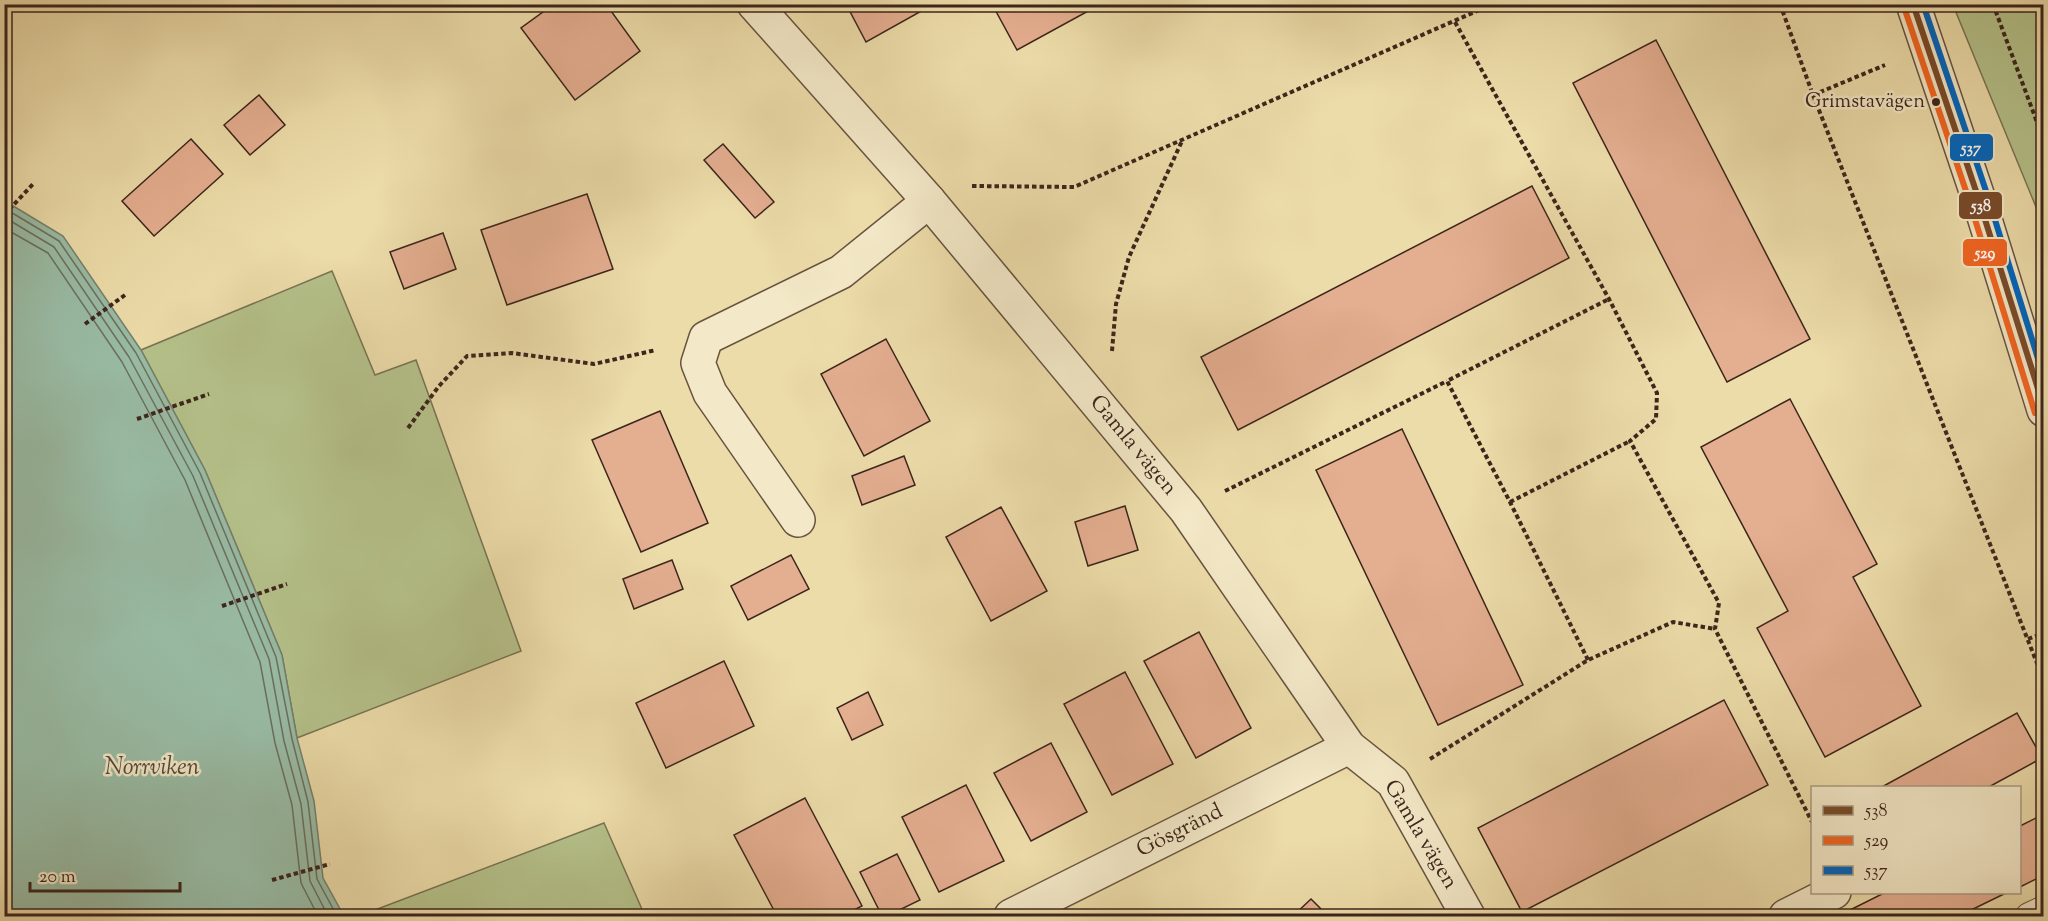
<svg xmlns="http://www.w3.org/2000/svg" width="2048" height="921" viewBox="0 0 2048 921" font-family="'Sorts Mill Goudy',serif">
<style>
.green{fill:#b5c18a;stroke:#787353;stroke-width:1.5}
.water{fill:#99bca5;stroke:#74806e;stroke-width:1.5}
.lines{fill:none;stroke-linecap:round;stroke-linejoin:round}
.shore{stroke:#6a7060;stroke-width:1.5}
.building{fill:#e4ae90;stroke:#3c251c;stroke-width:1.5}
.service-casing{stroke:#68533f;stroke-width:28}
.minor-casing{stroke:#68533f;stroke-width:36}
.tertiary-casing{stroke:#68533f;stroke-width:36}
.path{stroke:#3c251c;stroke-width:4;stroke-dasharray:4.5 3;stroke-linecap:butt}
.service{stroke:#f3e8c7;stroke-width:26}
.minor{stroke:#f3e8c7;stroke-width:33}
.tertiary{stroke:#f3e8c7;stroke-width:33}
.bus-1-casing{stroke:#f3e8c7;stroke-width:10}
.bus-2-casing{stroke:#f3e8c7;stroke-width:10}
.bus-3-casing{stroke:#f3e8c7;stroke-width:10}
.bus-1{stroke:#7a4b2a;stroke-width:6}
.bus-2{stroke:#f26522;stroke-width:6}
.bus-3{stroke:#0065bd;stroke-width:6}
.bus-dot{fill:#3c251c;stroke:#f3e8c7;stroke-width:2}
.labels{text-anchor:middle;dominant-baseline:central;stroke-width:5;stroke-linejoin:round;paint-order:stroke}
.bus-label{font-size:20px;fill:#3c251c;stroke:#f3e8c7;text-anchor:end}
.street-label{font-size:22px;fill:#3c251c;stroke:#f3e8c7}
.water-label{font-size:24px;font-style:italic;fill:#534b3e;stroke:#f3e8c7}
.line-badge{stroke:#f3e8c7;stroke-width:2}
.badge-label{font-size:16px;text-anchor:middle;font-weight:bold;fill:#fff}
</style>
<rect width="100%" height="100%" fill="#ecdca9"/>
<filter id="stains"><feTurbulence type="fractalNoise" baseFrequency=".00333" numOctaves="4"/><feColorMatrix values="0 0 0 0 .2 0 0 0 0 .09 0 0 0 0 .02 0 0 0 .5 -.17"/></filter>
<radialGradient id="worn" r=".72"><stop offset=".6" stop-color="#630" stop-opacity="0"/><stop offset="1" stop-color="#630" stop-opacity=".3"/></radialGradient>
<g class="green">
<polygon points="1953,5 2043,5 2043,224"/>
<polygon points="332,271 375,375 416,360 521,651 297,738 282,655 205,470 141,350"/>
<polygon points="604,823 645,916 359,916"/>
</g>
<polygon class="water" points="5,201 63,236 141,350 205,470 282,655 297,738 314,801 323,878 344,916 5,916"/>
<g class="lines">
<g class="shore">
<polyline points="4,208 59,241 136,353 200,473 276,657 292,739 308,802 317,879 337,916"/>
<polyline points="4,217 54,247 129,357 193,476 269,659 284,741 301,804 310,881 328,916"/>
<polyline points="4,228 48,253 122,362 185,480 260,662 275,743 292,805 301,883 318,916"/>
</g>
</g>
<g class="building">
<polygon points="554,4 606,4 640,51 575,100 521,28"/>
<polygon points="846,4 934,4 866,42"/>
<polygon points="992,4 1101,4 1017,50"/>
<polygon points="1656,40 1810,339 1727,382 1573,83"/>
<polygon points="259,95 285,125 250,155 224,125"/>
<polygon points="191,139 223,174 154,236 122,201"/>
<polygon points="723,144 774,202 755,218 704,160"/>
<polygon points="1532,186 1569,258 1238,430 1201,357"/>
<polygon points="587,194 613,269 507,305 481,230"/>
<polygon points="443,233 456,269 404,289 390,252"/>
<polygon points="886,339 930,421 864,456 821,374"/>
<polygon points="1790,399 1877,564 1853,577 1921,706 1825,757 1757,628 1788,611 1701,447"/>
<polygon points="660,411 708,523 641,552 592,440"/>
<polygon points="1402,429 1523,685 1438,725 1316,470"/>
<polygon points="904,456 915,485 862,505 852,476"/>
<polygon points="1125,506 1138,550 1088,566 1075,522"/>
<polygon points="1001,507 1047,591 991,621 946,537"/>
<polygon points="791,555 809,589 748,620 731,586"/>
<polygon points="672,560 683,589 634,609 623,579"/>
<polygon points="1199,632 1251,728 1196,758 1144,661"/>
<polygon points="724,661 754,726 666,768 636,703"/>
<polygon points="1125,672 1173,764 1112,795 1064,704"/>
<polygon points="868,692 883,725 852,740 837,708"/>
<polygon points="1724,700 1768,785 1522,912 1478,828"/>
<polygon points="2017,713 2042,758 1987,788 1880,788"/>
<polygon points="1051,743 1087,812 1031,841 994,773"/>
<polygon points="966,785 1004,861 939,892 902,817"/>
<polygon points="805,798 862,906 842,916 777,916 734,835"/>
<polygon points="2044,814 2044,875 2020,887 2020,826"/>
<polygon points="897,854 920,900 887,916 882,916 860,872"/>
<polygon points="1886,892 2008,892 1959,916 1838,916"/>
<polygon points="1311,899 1328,916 1293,916"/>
</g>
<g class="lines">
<g class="service-casing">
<polyline id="service" points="2029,916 2044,909"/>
</g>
<g class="minor-casing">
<g id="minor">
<path id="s1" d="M754 4 929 201 1186 510 1349 747 1393 782 1468 916"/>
<polyline points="798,520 710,393 698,363 706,338 841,272 929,201"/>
<path id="s2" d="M1011 916 1349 747"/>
<polyline points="1786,916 1834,892"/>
</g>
</g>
<g class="tertiary-casing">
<polyline id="tertiary" points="1913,4 1978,197 2044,410"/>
</g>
<g class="path">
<polyline points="1780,4 1813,95 2044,681"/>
<polyline points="1993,4 2044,141"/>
<polyline points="1455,22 1609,299 1657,393 1656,419 1630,441 1719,603 1715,629 1812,822"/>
<polyline points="1813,95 1885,65"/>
<polyline points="972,186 1074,187 1493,4"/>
<polyline points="4,215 33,184"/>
<polyline points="85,324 125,295"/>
<polyline points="1112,351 1116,304 1129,257 1182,141"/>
<polyline points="137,419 209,394"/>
<polyline points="408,428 439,386 467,356 512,353 594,364 656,350"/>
<polyline points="1225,491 1447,381"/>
<polyline points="1510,502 1630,441"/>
<polyline points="222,606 287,584"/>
<polyline points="2028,639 2044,633"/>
<polyline points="1588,660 1510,502 1447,381 1609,299"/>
<polyline points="1430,759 1588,660 1673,622 1715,629"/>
<polyline points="272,880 330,864"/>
</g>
<use href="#service" class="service"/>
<use href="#minor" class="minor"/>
<use href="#tertiary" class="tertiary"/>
<g class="bus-1-casing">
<polyline id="bus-1" points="1913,4 1978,197 2044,408"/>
</g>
<g class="bus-2-casing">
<polyline id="bus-2" points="1904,7 1969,200 2035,413"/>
</g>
<g class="bus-3-casing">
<polyline id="bus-3" points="1923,4 1987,194 2044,378"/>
</g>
<use href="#bus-1" class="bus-1"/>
<use href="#bus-2" class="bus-2"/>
<use href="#bus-3" class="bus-3"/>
</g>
<circle class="bus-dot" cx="1936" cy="102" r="5"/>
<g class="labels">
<g class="bus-label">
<text x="1925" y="102">Grimstavägen</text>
</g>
<g class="street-label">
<text stroke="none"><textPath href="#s1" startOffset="582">Gamla vägen</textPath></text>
<text stroke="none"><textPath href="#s2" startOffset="189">Gösgränd</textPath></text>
<text transform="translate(1420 835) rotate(59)">Gamla vägen</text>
</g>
<g class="water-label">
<text x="152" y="768">Norrviken</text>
</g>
</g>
<g class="line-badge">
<rect x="1949" y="133" width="45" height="29" rx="6" fill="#0065bd"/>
<rect x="1958" y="191" width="45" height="29" rx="6" fill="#7a4b2a"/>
<rect x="1962" y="238" width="46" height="29" rx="6" fill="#f26522"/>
</g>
<g class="badge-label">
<text x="1971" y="153">537</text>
<text x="1981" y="211">538</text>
<text x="1985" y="258">529</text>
</g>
<rect width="2048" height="921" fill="none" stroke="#ecdca9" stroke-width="24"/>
<rect x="6" y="6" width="2036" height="909" fill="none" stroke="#3c251c" stroke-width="3"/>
<rect x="12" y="12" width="2024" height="897" fill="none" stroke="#3c251c" stroke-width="1.5"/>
<rect x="1811" y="786" width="210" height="108" fill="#f3e8c7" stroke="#aa9a83" stroke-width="1.5"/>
<rect x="1823" y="806" width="30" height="9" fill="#7a4b2a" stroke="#aa9a83" stroke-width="1.5"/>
<text x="1865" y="816" font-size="18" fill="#3c251c">538</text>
<rect x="1823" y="836" width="30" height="9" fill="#f26522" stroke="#aa9a83" stroke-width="1.5"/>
<text x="1865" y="846" font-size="18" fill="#3c251c">529</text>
<rect x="1823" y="866" width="30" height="9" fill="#0065bd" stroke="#aa9a83" stroke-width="1.5"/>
<text x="1865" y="876" font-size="18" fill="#3c251c">537</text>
<path d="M30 882v9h150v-9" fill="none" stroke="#3c251c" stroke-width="3"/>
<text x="39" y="882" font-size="18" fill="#3c251c" stroke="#f3e8c7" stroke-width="4.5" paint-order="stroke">20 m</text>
<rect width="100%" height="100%" filter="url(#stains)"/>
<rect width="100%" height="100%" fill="url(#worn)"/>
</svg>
